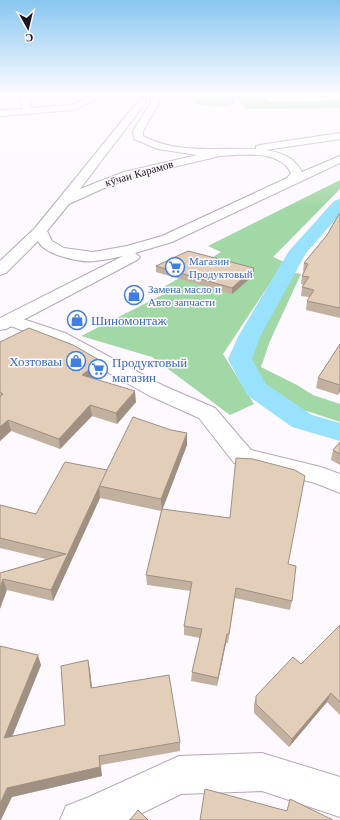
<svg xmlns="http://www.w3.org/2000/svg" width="340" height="820" viewBox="0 0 340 820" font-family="'Libre Baskerville',serif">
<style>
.green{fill:#a2d7a6}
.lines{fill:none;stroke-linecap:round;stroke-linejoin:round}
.canal{fill:#99e2fd;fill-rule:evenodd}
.minor-casing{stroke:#b8a6bb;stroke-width:2}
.major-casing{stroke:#b8a6bb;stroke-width:2}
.minor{fill:#fff;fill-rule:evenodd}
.major{fill:#fff;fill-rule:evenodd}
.wall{fill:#c3b1a0}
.shaded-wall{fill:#9f9082}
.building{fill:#e3ceba;stroke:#9f9082}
.labels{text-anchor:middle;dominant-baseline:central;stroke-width:3;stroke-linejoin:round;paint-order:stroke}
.far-street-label{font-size:11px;fill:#1d171f;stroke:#fdf9fe}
.far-shop-label{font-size:11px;fill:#366cbe;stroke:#fdf9fe;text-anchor:start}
.shop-label{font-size:13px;fill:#366cbe;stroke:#fdf9fe;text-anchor:start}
</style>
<rect width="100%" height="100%" fill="#fdf9fe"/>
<g class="green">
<path d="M192 94H232L234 103C222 108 205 108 193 102Z"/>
<polygon points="235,94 260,94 269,102 340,100 340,108 246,109"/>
<polygon points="340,180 340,189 273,257 284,262 223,354 254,404 230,415 152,357 81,336 164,294 158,290 183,276 221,252 208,246"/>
<polygon points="291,272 301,274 270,341 261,367 297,385 313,395 340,404 340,422 298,408 265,386 247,361 274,303"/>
</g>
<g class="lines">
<polygon class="canal" points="340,199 340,214 306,253 261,335 252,359 266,384 312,415 340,423 340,441 292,427 247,395 228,359 239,335 289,251 334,201"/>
<g class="minor-casing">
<g id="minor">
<polygon points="19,94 27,94 32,108 72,105 94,94 105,94 74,110 0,116 0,110 23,109"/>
<polygon points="11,315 65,333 164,386 215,408 251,450 321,467 340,474 340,493 315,483 234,463 199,418 150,396 51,341 5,324 2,320 5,316"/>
<polygon points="262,753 340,777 340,817 262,791 181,794 128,820 60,820 66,806 89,797 179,756"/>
</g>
</g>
<g class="major-casing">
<path id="major" d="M150 94H158L159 103 143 131V136C178 155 218 147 256 149V146L260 145 340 133V139L266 150C282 153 294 157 302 172L340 156V163L172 242 135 253 140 257 137 260 6 329 0 330V318L123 256C114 258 104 260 95 261 81 263 44 255 38 241L6 273 0 275V261L35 228 139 100 142 99 146 102 80 189 124 172 197 155 158 149 134 139 133 131 151 103ZM220 156C242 155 279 149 291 173L287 178 162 236 127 246 93 252 64 248 52 241 47 231 69 204 102 189 132 177Z"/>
</g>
<use href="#minor" class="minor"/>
<use href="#major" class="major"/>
</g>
<g class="wall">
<polygon points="340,214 340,318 306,310 307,301 309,297 301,296 302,287 304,285 301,284 302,276 304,272 303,271 304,263 327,235"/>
<polygon points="156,266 254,268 254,275 232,294 156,272"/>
<polygon points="0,342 102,371 92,378 136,402 117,424 92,416 60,449 11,431 0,441"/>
<polygon points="340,344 340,391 338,395 316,388 318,378"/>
<polygon points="171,430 187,433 187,445 162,509 288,564 292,601 290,610 235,598 228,643 226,643 217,686 191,681 192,672 200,638 184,635 184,626 191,591 147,585 146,575 161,511 100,498 53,601 7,590 0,573 46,559 0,548 0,505 36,514 107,470"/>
<polygon points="340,442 340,465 331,460 333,450"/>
<polygon points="340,625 340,715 327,702 289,747 254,713 254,705 256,696 301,664"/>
<polygon points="0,646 41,665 12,736 65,725 90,670 92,688 180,742 180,751 101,765 102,776 12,797"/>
</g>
<g class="shaded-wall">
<polygon points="254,268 254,275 232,294 232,288"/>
<polygon points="101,361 102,371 83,386 82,375"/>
<polygon points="340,385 340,391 338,395"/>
<polygon points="135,391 136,402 117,424 116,413"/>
<polygon points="90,405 92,416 60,449 59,439"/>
<polygon points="8,420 11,431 0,441 0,427"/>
<polygon points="187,433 187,445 162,511 161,499"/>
<polygon points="99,487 100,498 53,601 51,590"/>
<polygon points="3,579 7,590 0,609 0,588"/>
<polygon points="227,634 226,643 217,686 218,678"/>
<polygon points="38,655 41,665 8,747 4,738"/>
<polygon points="88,660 90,670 93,698 91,688"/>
<polygon points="331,693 327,702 289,747 292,739"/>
<polygon points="99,756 102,776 12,797 1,820 0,820 0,804 7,788"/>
</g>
<g class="building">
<polygon points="339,214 340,214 340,308 307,301 314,290 302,287 309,277 302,276 308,264 304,263 327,235"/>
<polygon points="188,251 254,268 232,288 156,266"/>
<polygon points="29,328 73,345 101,361 82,375 135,391 116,413 90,405 59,439 8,420 0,427 0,397 3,394 0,392 0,342"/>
<polygon points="340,344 340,385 318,378"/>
<polygon points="133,417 171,430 187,433 161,499 99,486"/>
<polygon points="340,442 340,454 333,450"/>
<polygon points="236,458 253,459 295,470 305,476 288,564 296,566 292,601 236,588 229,634 227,634 218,678 192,672 202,629 184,626 192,582 146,575 162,509 230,518"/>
<polygon points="65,462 107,470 51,590 3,579 0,588 0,573 66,554 0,538 0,505 36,514"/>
<polygon points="340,625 340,702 331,693 292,739 256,704 256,696 293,657 301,664"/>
<polygon points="0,646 38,655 4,738 65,725 61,666 88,660 91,688 169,675 180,742 99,756 100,767 7,788 0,804"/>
<polygon points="205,789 287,811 290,799 333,820 200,820"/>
<polygon points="138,810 148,820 130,820"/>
</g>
<linearGradient id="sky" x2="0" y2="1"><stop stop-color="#88c6f0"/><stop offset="0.45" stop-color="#fefcff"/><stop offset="1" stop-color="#fefcff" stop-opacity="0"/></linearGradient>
<rect width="340" height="209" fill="url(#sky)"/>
<defs>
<g id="supermarket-ring" transform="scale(1)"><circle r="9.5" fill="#fdf9fe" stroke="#3f7fe0" stroke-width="1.5"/><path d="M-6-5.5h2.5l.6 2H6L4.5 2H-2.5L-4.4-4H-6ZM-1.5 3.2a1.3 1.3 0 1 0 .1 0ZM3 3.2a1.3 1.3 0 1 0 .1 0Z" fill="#3f7fe0"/></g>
<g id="shop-ring" transform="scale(1)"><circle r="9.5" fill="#fdf9fe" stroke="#3f7fe0" stroke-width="1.5"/><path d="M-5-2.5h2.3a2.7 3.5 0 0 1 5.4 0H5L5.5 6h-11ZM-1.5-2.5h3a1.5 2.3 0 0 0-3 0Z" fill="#3f7fe0"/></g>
</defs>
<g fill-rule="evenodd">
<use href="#supermarket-ring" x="175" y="267"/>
<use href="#shop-ring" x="134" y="295"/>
<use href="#shop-ring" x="77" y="320"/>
<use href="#shop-ring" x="76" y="361"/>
<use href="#supermarket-ring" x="98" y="369"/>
</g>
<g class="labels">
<g class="far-street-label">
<text transform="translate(139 173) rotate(-16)">кӯчаи Карамов</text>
</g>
<g class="far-shop-label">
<text x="189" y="261">Магазин<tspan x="189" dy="13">Продуктовый</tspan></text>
<text x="148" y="289">Замена масло и<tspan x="148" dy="13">Авто запчасти</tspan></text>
</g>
<g class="shop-label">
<text x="91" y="320">Шиномонтаж</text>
<text x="62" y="361" text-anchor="end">Хозтоваы</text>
<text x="112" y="362">Продуктовый<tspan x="112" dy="15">магазин</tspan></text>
</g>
</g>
<g transform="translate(28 28) rotate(172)" stroke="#fdf9fe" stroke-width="3" paint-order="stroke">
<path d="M0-3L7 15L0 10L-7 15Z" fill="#1d171f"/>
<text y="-6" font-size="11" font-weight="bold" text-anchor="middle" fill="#1d171f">С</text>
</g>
</svg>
